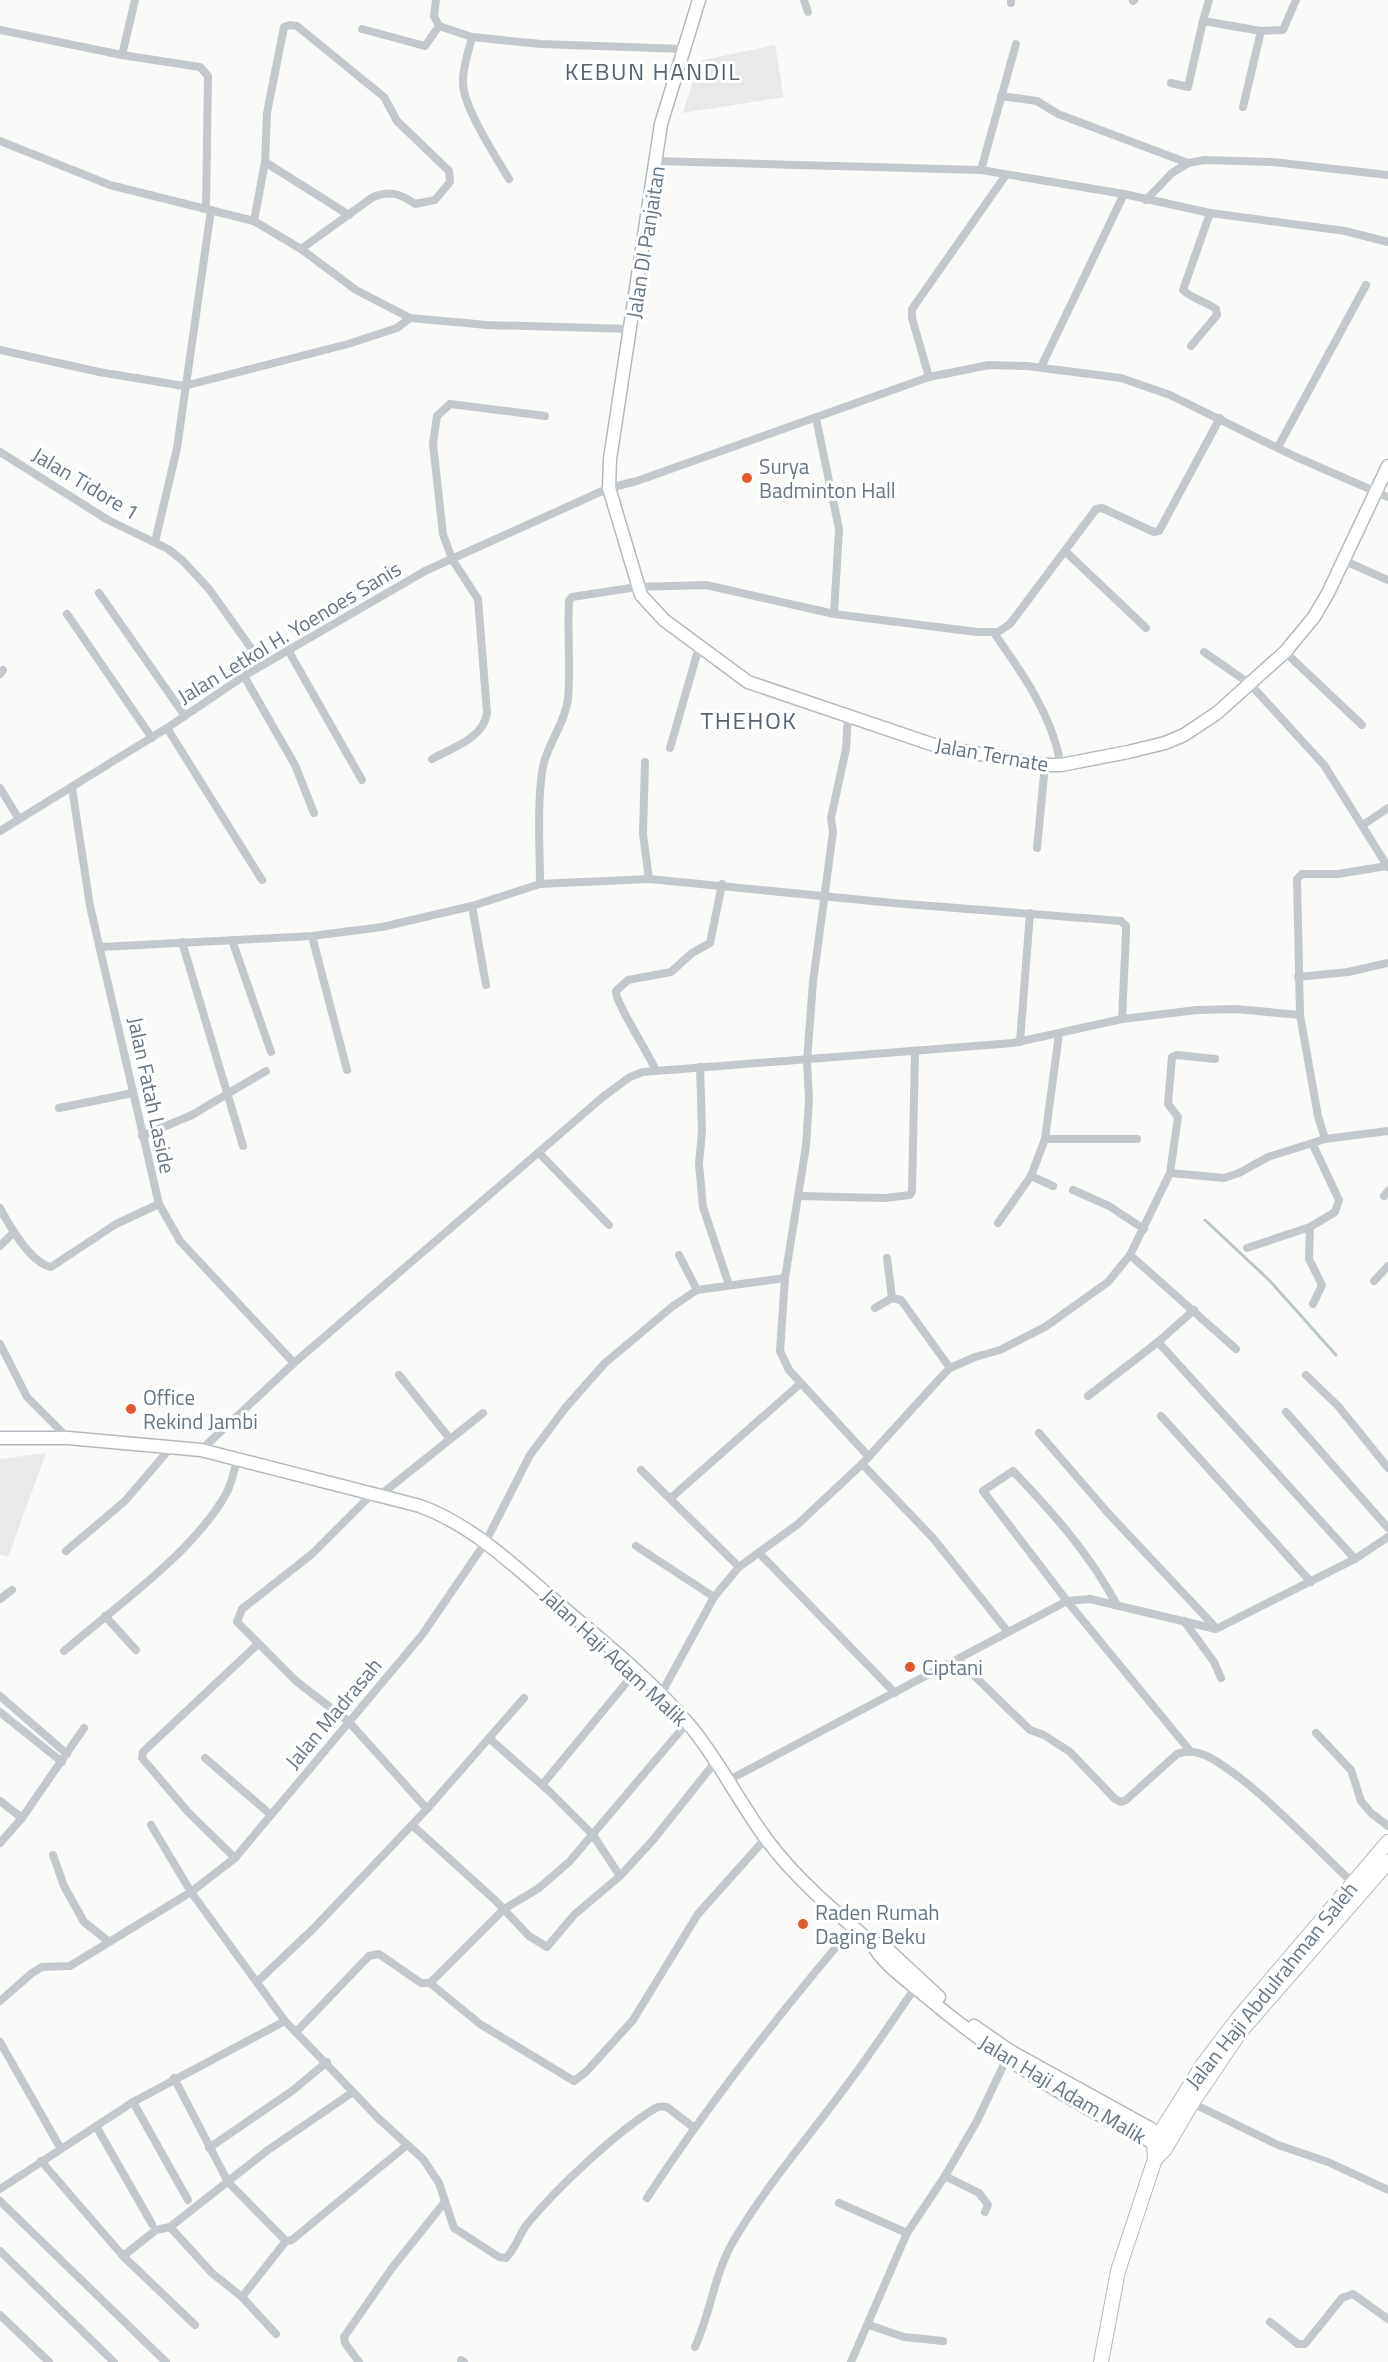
<svg xmlns="http://www.w3.org/2000/svg" width="1388" height="2362" viewBox="0 0 1388 2362" font-family="'Titillium Web',sans-serif">
<style>
.built{fill:#e8e9e9}
.lines{fill:none;stroke-linecap:round;stroke-linejoin:round}
.stream{stroke:#bbc7cb;stroke-width:3}
.secondary-casing{stroke:#b3babf;stroke-width:15}
.primary-casing{stroke:#b5babe;stroke-width:16}
.street{stroke:#c3c8cc;stroke-width:8}
.secondary{stroke:#fff;stroke-width:12}
.primary{stroke:#fff;stroke-width:14}
.poi-dot{fill:#e4572e;stroke:#fff;stroke-width:2}
.labels{text-anchor:middle;dominant-baseline:central;stroke-width:6;stroke-linejoin:round;paint-order:stroke}
.street-label{font-size:21px;fill:#657683;stroke:#fff}
.poi-label{font-size:21px;fill:#657683;stroke:#fff;text-anchor:start}
.quarter-label{font-size:24px;letter-spacing:1.5px;fill:#57646e;stroke:#fff}
</style>
<rect width="100%" height="100%" fill="#fafaf8"/>
<g class="built">
<polygon points="775,45 784,97 683,113 699,61"/>
<polygon points="46,1453 8,1557 0,1554 0,1459"/>
</g>
<g class="lines">
<polyline class="stream" points="1205,1220 1269,1280 1336,1355"/>
<g class="secondary-casing">
<g id="secondary">
<polyline points="699,0 661,124 610,459 609,488 641,595 664,620 748,682 940,747 1042,765 1061,765 1128,752 1165,743 1184,735 1217,713 1285,652 1314,617 1328,593 1388,466"/>
<path d="M0 1438H68L201 1450 420 1506C469 1524 508 1560 547 1594 596 1636 649 1677 691 1727 720 1762 740 1804 767 1840 796 1879 835 1912 871 1942 882 1963 905 1979 923 1994 995 2055 1076 2106 1162 2147"/>
<polyline points="871,1942 884,1946 939,1997"/>
<polyline points="974,2026 1010,2051 1166,2137"/>
</g>
</g>
<g class="primary-casing">
<g id="primary">
<polyline points="1155,2159 1165,2149 1192,2103 1240,2032 1388,1862"/>
<polyline points="1101,2362 1118,2271 1155,2159 1154,2143 1204,2063 1240,2016 1388,1842"/>
</g>
</g>
<g class="street">
<polyline points="436,0 434,16 439,26 472,37 541,44 683,49"/>
<polyline points="804,0 808,12"/>
<polyline points="1209,0 1203,21 1261,31 1283,30 1296,0"/>
<polyline points="1133,1 1134,0"/>
<polyline points="1011,3 1011,0"/>
<polyline points="362,29 425,46 439,26"/>
<polyline points="0,30 122,55 200,67 208,76 206,208"/>
<path d="M472 37C469 51 462 68 463 83 463 107 496 157 509 179"/>
<polyline points="122,55 135,0"/>
<polyline points="1171,83 1188,87 1203,21"/>
<polyline points="1001,96 1037,101 1058,114 1188,163"/>
<polyline points="1243,107 1261,31"/>
<polyline points="0,141 110,185 254,221 301,249 356,290 410,318 487,325 631,329"/>
<polyline points="657,161 981,170 1124,194 1210,213 1345,231 1388,242"/>
<polyline points="265,162 349,215"/>
<polyline points="981,170 1016,44"/>
<polyline points="1146,200 1172,173 1188,163 1204,160 1273,162 1388,175"/>
<path d="M254 221 265 162 267 113 284 27 290 25 297 26 384 97 397 121 449 171 450 182 435 200 415 204C401 194 390 190 373 197L301 249"/>
<path d="M1191 346 1217 315 1216 309C1205 301 1192 299 1183 290L1210 213"/>
<polyline points="0,350 99,372 184,386 348,344 397,328 410,318"/>
<polyline points="1041,367 1124,194"/>
<polyline points="929,377 912,318 912,309 1006,175"/>
<polyline points="816,418 839,529 834,614"/>
<polyline points="1278,447 1366,285"/>
<polyline points="0,452 108,520 168,549 182,560 209,589 263,665"/>
<polyline points="155,542 177,448 211,210"/>
<polyline points="1065,551 1146,628"/>
<polyline points="1345,561 1388,580"/>
<polyline points="99,593 185,716"/>
<polyline points="67,614 152,738"/>
<path d="M994 633C1023 674 1052 715 1061 765"/>
<polyline points="288,650 362,780"/>
<polyline points="1204,652 1250,684 1324,765 1388,867"/>
<polyline points="1285,652 1362,725"/>
<polyline points="0,674 3,670"/>
<polyline points="244,676 295,765 314,813"/>
<polyline points="848,715 846,749 831,818 833,832 813,982 807,1061 809,1100 806,1146 785,1278 780,1351 789,1370 869,1457"/>
<polyline points="167,728 262,880"/>
<polyline points="670,748 699,647"/>
<path d="M432 759C453 747 483 739 487 713L478 599 452 559 443 534 433 444 437 416 450 404 545 416"/>
<polyline points="645,762 643,834 649,879"/>
<polyline points="0,788 19,819"/>
<polyline points="72,788 90,906 159,1204 180,1241 294,1363"/>
<polyline points="1363,825 1388,808"/>
<polyline points="0,831 167,728 244,676 425,571 609,488 637,481 929,377 989,365 1027,366 1121,378 1170,395 1294,456 1388,497"/>
<polyline points="1037,848 1045,765"/>
<path d="M540 884C540 852 536 788 545 759 552 738 565 721 568 699 571 667 567 633 569 601L572 597 637 587 706 585 834 614 977 632H998L1010 624 1096 509 1102 508 1154 532 1159 531 1220 418"/>
<polyline points="472,906 486,985"/>
<polyline points="312,936 347,1070"/>
<polyline points="232,940 271,1052"/>
<polyline points="182,942 243,1146"/>
<polyline points="101,947 312,936 382,927 472,906 540,884 649,879 893,903 1121,921 1126,926 1126,934 1122,1019"/>
<polyline points="1298,977 1348,972 1388,963"/>
<polyline points="1300,1015 1297,879 1302,874 1338,874 1387,866"/>
<polyline points="1020,1042 1030,913"/>
<polyline points="700,1067 702,1131 699,1164 703,1207 729,1285"/>
<path d="M656 1071C650 1055 614 1001 616 991L628 980 671 972 692 953 710 943 722 884"/>
<polyline points="59,1108 133,1093"/>
<polyline points="142,1136 192,1115 266,1071"/>
<polyline points="1045,1139 1137,1139"/>
<polyline points="539,1153 609,1225"/>
<polyline points="1170,1173 1224,1178 1239,1173 1268,1157 1325,1139"/>
<polyline points="1031,1176 1053,1186"/>
<polyline points="1073,1190 1109,1206 1144,1229"/>
<polyline points="799,1196 885,1198 910,1195 912,1191 915,1051"/>
<polyline points="1384,1196 1388,1191"/>
<path d="M0 1208C9 1225 31 1263 51 1267L116 1224 159 1204"/>
<polyline points="998,1223 1031,1176 1045,1139 1059,1034"/>
<polyline points="1310,1227 1309,1259 1322,1285 1313,1304"/>
<polyline points="0,1246 13,1233"/>
<polyline points="1247,1248 1310,1227 1335,1212 1339,1200 1313,1145"/>
<polyline points="679,1255 697,1290"/>
<polyline points="1130,1255 1236,1349"/>
<polyline points="887,1258 892,1298"/>
<polyline points="1374,1281 1388,1266"/>
<polyline points="875,1308 892,1298 901,1300 950,1368"/>
<polyline points="1158,1342 1355,1559"/>
<polyline points="0,1344 27,1397 68,1438"/>
<polyline points="399,1375 450,1439"/>
<polyline points="1306,1375 1339,1407 1388,1468"/>
<polyline points="1088,1396 1158,1342 1194,1310"/>
<polyline points="1286,1412 1388,1528"/>
<polyline points="1161,1416 1311,1582"/>
<polyline points="1039,1433 1108,1513 1216,1628"/>
<polyline points="201,1450 294,1363 604,1096 630,1077 643,1072 1013,1043 1122,1019 1197,1010 1236,1009 1300,1015 1318,1116 1325,1139 1388,1131"/>
<polyline points="862,1464 933,1538 1008,1632"/>
<polyline points="641,1470 739,1567"/>
<polyline points="379,1496 483,1413"/>
<polyline points="672,1497 801,1383"/>
<polyline points="636,1546 714,1597"/>
<polyline points="66,1551 125,1501 172,1446"/>
<polyline points="759,1553 895,1693"/>
<polyline points="0,1599 12,1590"/>
<path d="M1117 1605C1089 1553 1053 1513 1013 1471L983 1491 1067 1601 1191 1752"/>
<polyline points="105,1616 136,1650"/>
<polyline points="1184,1621 1214,1662 1221,1678"/>
<path d="M64 1651C116 1606 192 1554 226 1494 232 1483 234 1471 237 1459"/>
<path d="M958 1660 1030 1730 1044 1735 1070 1752 1115 1799 1121 1802 1126 1800 1177 1754C1188 1750 1199 1752 1209 1757 1256 1783 1312 1845 1353 1883"/>
<polyline points="661,1694 714,1597 739,1567 798,1524 862,1464 943,1375 950,1368 975,1357 1000,1350 1045,1327 1108,1282 1130,1255 1170,1173 1178,1117 1168,1104 1172,1057 1177,1055 1215,1059"/>
<polyline points="0,1696 67,1754"/>
<polyline points="0,1712 62,1762"/>
<polyline points="1316,1733 1351,1770 1361,1801 1371,1813 1388,1826"/>
<polyline points="490,1739 550,1792 593,1835 620,1876"/>
<polyline points="205,1758 271,1815"/>
<polyline points="727,1781 1067,1601 1090,1599 1216,1629 1355,1559 1388,1537"/>
<polyline points="542,1785 636,1671"/>
<polyline points="0,1801 22,1818"/>
<polyline points="427,1809 524,1698"/>
<path d="M151 1825 191 1892 285 2021 378 2118 423 2159 439 2183 454 2228 499 2257 506 2258C516 2248 519 2234 528 2223 557 2188 615 2133 654 2109 658 2106 662 2106 667 2107L693 2127"/>
<polyline points="412,1825 495,1900 529,1936 547,1947 574,1915 620,1876 653,1840 716,1761"/>
<polyline points="0,1843 22,1818 84,1728"/>
<polyline points="53,1855 64,1886 84,1922 108,1941"/>
<polyline points="235,1858 188,1812 142,1758 143,1752 258,1644"/>
<polyline points="257,1982 313,1929 427,1809 349,1722 296,1681 237,1622 242,1609 312,1554 372,1494"/>
<polyline points="430,1983 480,2024 574,2081 586,2072 633,2020 698,1914 766,1838"/>
<polyline points="0,2001 32,1973 42,1967 70,1966 191,1892 235,1858 422,1635 485,1543 530,1455 566,1407 605,1363 673,1306 697,1290 785,1278"/>
<polyline points="296,2032 369,1956 379,1954 421,1983 430,1983 504,1909 539,1888 570,1861 687,1723"/>
<polyline points="0,2042 61,2149"/>
<polyline points="174,2078 228,2182 286,2241 292,2240 407,2145"/>
<polyline points="133,2102 188,2200"/>
<polyline points="1192,2103 1278,2145 1328,2162 1388,2190"/>
<polyline points="96,2126 152,2224"/>
<polyline points="209,2148 292,2091 327,2062"/>
<polyline points="41,2161 123,2256 195,2325"/>
<polyline points="945,2176 979,2193 988,2205 985,2212"/>
<polyline points="0,2189 133,2102 285,2021"/>
<path d="M647 2198C709 2103 779 2014 853 1927"/>
<polyline points="0,2201 166,2362"/>
<polyline points="839,2203 907,2233"/>
<polyline points="170,2227 212,2273 242,2297 286,2241"/>
<polyline points="0,2251 114,2362"/>
<polyline points="123,2256 156,2230 170,2227 268,2150 353,2092"/>
<polyline points="242,2297 276,2334"/>
<polyline points="0,2315 49,2362"/>
<polyline points="1270,2322 1298,2344 1305,2344 1342,2298 1353,2294 1388,2319"/>
<polyline points="869,2325 904,2337 943,2341"/>
<path d="M695 2347C711 2312 714 2274 734 2240 766 2186 807 2139 844 2089 869 2056 892 2021 915 1988"/>
<polyline points="461,2360 464,2362"/>
<polyline points="359,2362 345,2343 344,2337 392,2268 444,2203"/>
<polyline points="851,2362 907,2233 945,2176 977,2121 1006,2060"/>
</g>
<use href="#secondary" class="secondary"/>
<use href="#primary" class="primary"/>
</g>
<g class="poi-dot">
<circle cx="747" cy="478" r="6"/>
<circle cx="131" cy="1409" r="6"/>
<circle cx="910" cy="1667" r="6"/>
<circle cx="803" cy="1924" r="6"/>
</g>
<g class="labels">
<g class="street-label">
<text transform="translate(645 242) rotate(-81)">Jalan DI Panjaitan</text>
<text transform="translate(86 483) rotate(31)">Jalan Tidore 1</text>
<text transform="translate(289 632) rotate(-31)">Jalan Letkol H. Yoenoes Sanis</text>
<text transform="translate(992 754) rotate(10)">Jalan Ternate</text>
<text transform="translate(152 1095) rotate(78)">Jalan Fatah Laside</text>
<text transform="translate(615 1657) rotate(43)">Jalan Haji Adam Malik</text>
<text transform="translate(333 1713) rotate(-50)">Jalan Madrasah</text>
<text transform="translate(1271 1985) rotate(-51)">Jalan Haji Abdulrahman Saleh</text>
<text transform="translate(1063 2089) rotate(31)">Jalan Haji Adam Malik</text>
</g>
<g class="poi-label">
<text x="759" y="466">Surya<tspan x="759" dy="24">Badminton Hall</tspan></text>
<text x="143" y="1397">Office<tspan x="143" dy="24">Rekind Jambi</tspan></text>
<text x="922" y="1667">Ciptani</text>
<text x="815" y="1912">Raden Rumah<tspan x="815" dy="24">Daging Beku</tspan></text>
</g>
<g class="quarter-label">
<text x="653" y="71">KEBUN HANDIL</text>
<text x="749" y="720">THEHOK</text>
</g>
</g>
</svg>
